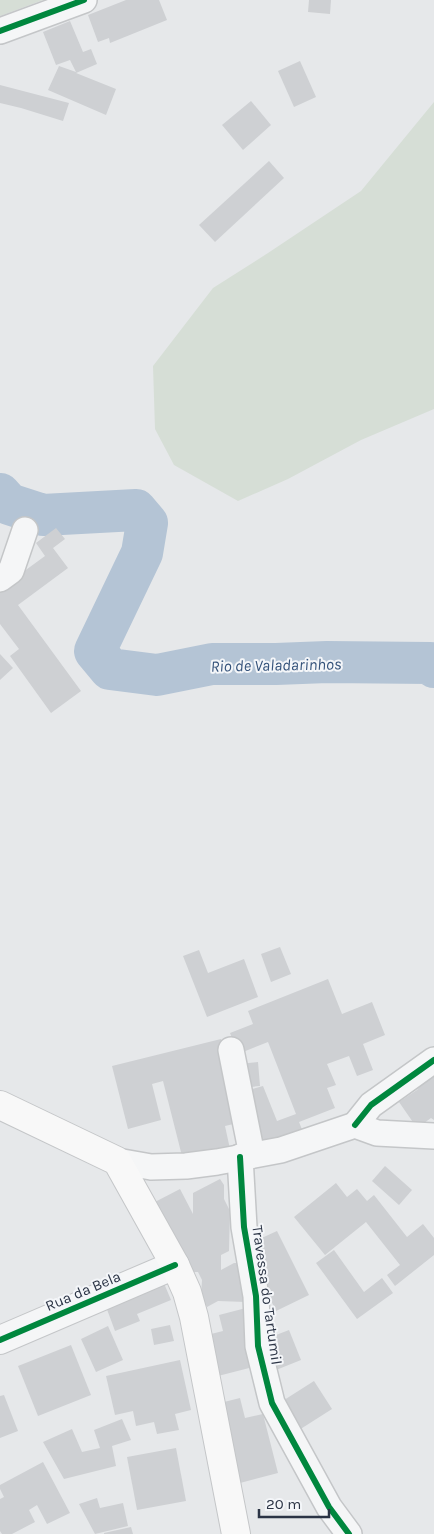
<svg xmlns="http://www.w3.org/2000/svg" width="434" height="1534" viewBox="0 0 434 1534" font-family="Karla,sans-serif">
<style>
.green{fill:#d6ded6}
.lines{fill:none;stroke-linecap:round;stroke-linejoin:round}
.river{stroke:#b4c4d5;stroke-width:42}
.building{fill:#ced0d3}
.minor-casing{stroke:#c4c6c8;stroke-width:28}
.tertiary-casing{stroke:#c4c6c8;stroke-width:30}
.secondary-casing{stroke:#c4c6c8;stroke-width:30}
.minor{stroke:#f5f6f7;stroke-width:25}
.tertiary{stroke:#f5f6f7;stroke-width:28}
.secondary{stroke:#f8f8f8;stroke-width:28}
.cycleway-casing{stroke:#f4f6f9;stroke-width:9}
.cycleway{stroke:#00873e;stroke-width:6}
.labels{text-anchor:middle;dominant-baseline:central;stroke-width:4;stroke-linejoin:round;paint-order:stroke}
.street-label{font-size:15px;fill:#2b3445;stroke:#f4f6f9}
.water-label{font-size:16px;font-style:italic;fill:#34527a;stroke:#f4f6f9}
</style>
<rect width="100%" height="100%" fill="#e6e8ea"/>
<g class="green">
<polygon points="0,0 43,0 0,16"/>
<polygon points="434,102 434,409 361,440 288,479 238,501 174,465 155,429 153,366 213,288 268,253 361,191"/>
</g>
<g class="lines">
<polyline class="river" points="0,494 9,504 43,515 136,510 147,523 142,553 95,651 110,669 157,675 212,664 276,664 327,662 430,663 434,667"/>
</g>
<g class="building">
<polygon points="126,0 159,0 167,20 110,43 109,38 98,42 88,15"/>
<polygon points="309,0 331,0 330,14 308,12"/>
<polygon points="70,21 83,52 91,49 97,64 76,73 116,89 106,115 48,90 59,66 76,72 70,60 56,65 43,32"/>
<polygon points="300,61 316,97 294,107 278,71"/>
<polygon points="0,85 69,103 63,121 21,108 0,103"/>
<polygon points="251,101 271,125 243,150 222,125"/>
<polygon points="269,161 284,178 215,242 199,225"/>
<polygon points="56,528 65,539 53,548 68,568 18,605 81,691 51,713 10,656 19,649 0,624 0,579 8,583 45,556 36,543"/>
<polygon points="0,654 13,668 0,680"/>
<polygon points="280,947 291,974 271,982 261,954"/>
<polygon points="199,950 208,973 244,959 258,997 207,1017 183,956"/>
<polygon points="328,979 342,1014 372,1002 385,1035 363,1044 373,1070 357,1076 349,1056 327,1064 336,1085 327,1088 335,1108 299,1122 303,1132 252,1148 241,1092 263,1086 277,1121 296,1114 268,1042 238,1054 230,1033 253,1024 248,1011"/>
<polygon points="221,1039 242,1122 225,1126 230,1149 183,1160 163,1081 152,1084 161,1120 128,1129 112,1066"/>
<polygon points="258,1062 260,1086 240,1088 238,1064"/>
<polygon points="434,1069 434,1120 431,1118 417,1128 399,1102 417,1090"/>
<polygon points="385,1166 412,1190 399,1205 372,1181"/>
<polygon points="220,1179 224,1185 224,1199 230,1211 229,1251 221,1255 221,1270 234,1263 243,1263 246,1302 218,1301 207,1307 201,1296 202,1280 198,1272 188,1272 153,1203 180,1189 193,1214 193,1193"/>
<polygon points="336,1183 347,1197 357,1189 367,1201 374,1195 407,1237 423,1224 434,1238 434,1255 395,1286 387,1275 400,1265 366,1222 325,1255 294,1217"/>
<polygon points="277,1231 309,1295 276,1311 255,1267 263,1263 253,1242"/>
<polygon points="334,1250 364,1292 382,1278 393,1293 357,1319 316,1263"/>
<polygon points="163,1281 171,1300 137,1314 140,1321 115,1331 105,1304"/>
<polygon points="246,1308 261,1365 218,1376 207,1335 223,1331 219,1315"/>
<polygon points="170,1325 174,1341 154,1345 151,1329"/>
<polygon points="108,1326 123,1360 96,1372 81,1339"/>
<polygon points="289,1330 301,1360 271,1372 258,1342"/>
<polygon points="71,1345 91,1395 38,1416 18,1366"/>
<polygon points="180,1360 191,1410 175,1414 179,1430 157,1434 154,1422 136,1426 133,1411 115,1415 106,1376"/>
<polygon points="314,1381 332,1409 299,1430 281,1402"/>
<polygon points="4,1395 18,1431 0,1438 0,1396"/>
<polygon points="240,1398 245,1418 263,1414 278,1473 240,1483 220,1403"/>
<polygon points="122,1419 131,1440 112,1446 116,1466 64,1479 43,1442 72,1429 82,1452 100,1448 94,1430"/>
<polygon points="176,1448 186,1501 137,1510 127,1457"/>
<polygon points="43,1462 70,1513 47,1524 37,1505 29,1510 35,1522 12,1534 2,1534 0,1531 0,1499 4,1497 0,1489 0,1485"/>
<polygon points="97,1498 100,1508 123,1503 128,1526 95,1534 79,1504"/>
<polygon points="131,1527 133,1534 104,1534 104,1533"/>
</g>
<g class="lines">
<g class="minor-casing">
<g id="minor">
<polyline points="0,31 84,0"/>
<polyline points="0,579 11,571 25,530"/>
<polyline points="231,1050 252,1155"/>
<polyline points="355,1125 371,1105 434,1060"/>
<polyline points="240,1157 244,1227 256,1296 258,1346 272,1403 329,1507 349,1534"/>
<polyline points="117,1161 151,1167 186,1166 217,1162 281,1150 355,1125 377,1133 434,1136"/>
</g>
</g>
<g class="tertiary-casing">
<polyline id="tertiary" points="0,1340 175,1265"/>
</g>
<g class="secondary-casing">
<polyline id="secondary" points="0,1105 117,1161 175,1265 187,1292 194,1317 236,1534"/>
</g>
<use href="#minor" class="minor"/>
<use href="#tertiary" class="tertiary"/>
<use href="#secondary" class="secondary"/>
<g class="cycleway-casing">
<g id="cycleway">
<polyline points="0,31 84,0"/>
<polyline points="355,1125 371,1105 434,1060"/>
<polyline points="240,1157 244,1227 256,1296 258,1346 272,1403 329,1507 349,1534"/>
<polyline points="0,1340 175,1265"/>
</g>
</g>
<use href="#cycleway" class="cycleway"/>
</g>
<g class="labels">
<g class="street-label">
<text transform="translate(83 1291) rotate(-23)">Rua da Bela</text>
<text transform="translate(267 1295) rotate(82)">Travessa do Tartumil</text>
</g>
<g class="water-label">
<text transform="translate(276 665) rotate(-1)">Rio de Valadarinhos</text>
</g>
</g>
<path d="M259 1509v8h70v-8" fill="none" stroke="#2b3445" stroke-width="2.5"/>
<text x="266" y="1509" font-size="15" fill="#2b3445" stroke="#f4f6f9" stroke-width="4" paint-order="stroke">20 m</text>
</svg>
